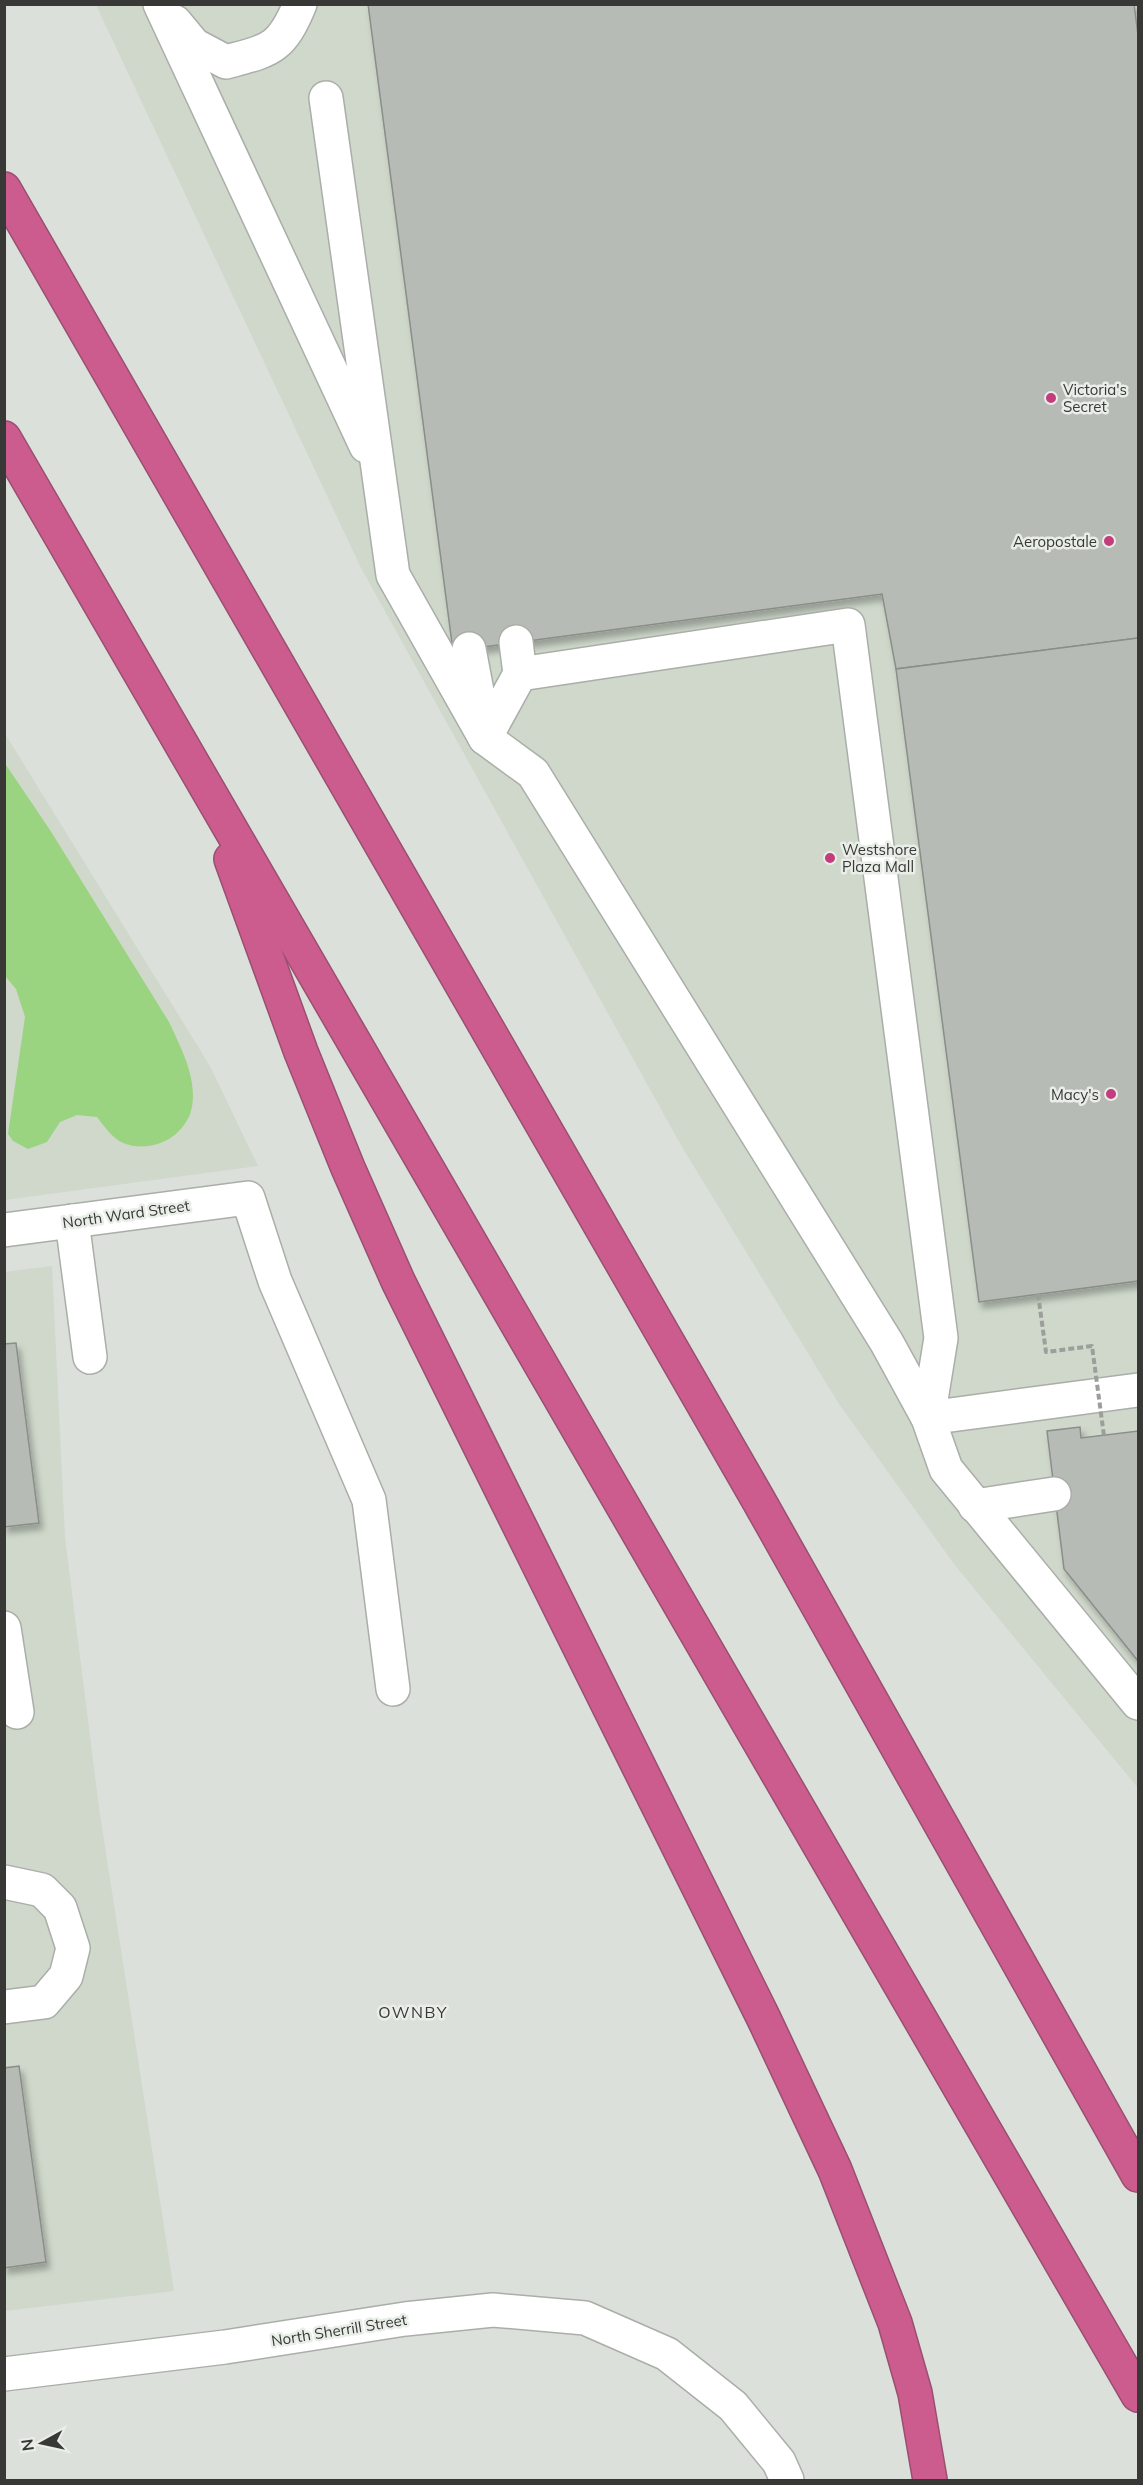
<svg xmlns="http://www.w3.org/2000/svg" width="1143" height="2485" viewBox="0 0 1143 2485" font-family="Mulish,sans-serif">
<style>
.built{fill:#cfd8cb}
.water{fill:#9bd480}
.building{fill:#b7bbb6;stroke:#8a8e88;stroke-width:1.5;filter:url(#shadow)}
.lines{fill:none;stroke-linecap:round;stroke-linejoin:round}
.minor-casing{stroke:#aaaea8;stroke-width:36}
.highway-casing{stroke:#995070;stroke-width:36}
.minor{stroke:#fff;stroke-width:33}
.highway{stroke:#cd5c8e;stroke-width:33}
.path-bridge{stroke:#9b9e9a;stroke-width:4;stroke-dasharray:6 3;stroke-linecap:butt}
.poi-dot{fill:#c23c7e;stroke:#e9eee8;stroke-width:2}
.labels{text-anchor:middle;dominant-baseline:central;stroke-width:5;stroke-linejoin:round;paint-order:stroke}
.poi-label{font-size:15px;fill:#383937;stroke:#e9eee8;text-anchor:start}
.street-label{font-size:15px;fill:#383937;stroke:#e9eee8}
.neighbourhood-label{font-size:16px;letter-spacing:1.5px;fill:#383937;stroke:#e9eee8}
</style>
<defs>
<filter id="shadow"><feDropShadow dx="3.5" dy="6" stdDeviation="3" flood-color="#0004"/></filter>
</defs>
<rect width="100%" height="100%" fill="#dce0db"/>
<g class="built">
<polygon points="96,5 1138,5 1138,1788 954,1564 839,1404 682,1147 361,568"/>
<polygon points="4,732 210,1066 258,1166 5,1200"/>
<polygon points="52,1266 65,1537 99,1808 174,2291 5,2311 4,1272"/>
</g>
<path class="water" d="M4 762 50 830 169 1022C181 1048 199 1081 191 1111 183 1138 151 1154 123 1143 112 1138 104 1126 97 1117L77 1115 60 1122 47 1142 28 1149 13 1141 8 1134 25 1017 16 989 5 976Z"/>
<g class="building">
<polygon points="368,4 1134,4 1138,35 1138,638 896,669 882,594 453,651"/>
<polygon points="1138,638 1138,1281 979,1302 896,669"/>
<polygon points="16,1343 39,1523 4,1527 4,1344"/>
<polygon points="1080,1427 1081,1438 1138,1431 1138,1661 1064,1569 1047,1431"/>
<polygon points="19,2066 46,2262 4,2268 4,2068"/>
</g>
<g class="lines">
<g class="minor-casing">
<g id="minor">
<polyline points="160,4 366,446"/>
<path d="M175 22 194 45 226 62C270 50 281 50 300 4"/>
<polyline points="326,98 393,575 485,738 533,773 887,1343 928,1418 946,1469 1138,1703"/>
<polyline points="516,642 520,674"/>
<polyline points="469,649 481,712"/>
<polyline points="485,738 520,674 848,625 941,1338 928,1418 1138,1390"/>
<polyline points="72,1221 90,1357"/>
<polyline points="4,1230 248,1198 275,1281 369,1500 393,1689"/>
<polyline points="975,1506 1054,1494"/>
<polyline points="4,1628 17,1712"/>
<polyline points="4,1882 42,1890 60,1908 73,1948 66,1976 44,2002 4,2007"/>
<polyline points="4,2374 225,2347 405,2319 493,2310 585,2318 667,2354 733,2406 779,2462 787,2480"/>
</g>
</g>
<g class="highway-casing">
<g id="highway">
<polyline points="4,189 759,1501 1138,2175"/>
<polyline points="4,438 1138,2395"/>
<polyline points="231,859 301,1052 348,1168 398,1281 764,2019 835,2170 895,2323 915,2393 930,2480"/>
</g>
</g>
<use href="#minor" class="minor"/>
<use href="#highway" class="highway"/>
<polyline class="path-bridge" points="1038,1294 1046,1352 1092,1346 1104,1436"/>
</g>
<g class="poi-dot">
<circle cx="1051" cy="398" r="6"/>
<circle cx="1109" cy="541" r="6"/>
<circle cx="830" cy="858" r="6"/>
<circle cx="1111" cy="1094" r="6"/>
</g>
<g class="labels">
<g class="poi-label">
<text x="1063" y="389">Victoria's<tspan x="1063" dy="17">Secret</tspan></text>
<text x="1097" y="541" text-anchor="end">Aeropostale</text>
<text x="842" y="849">Westshore<tspan x="842" dy="17">Plaza Mall</tspan></text>
<text x="1099" y="1094" text-anchor="end">Macy's</text>
</g>
<g class="street-label">
<text transform="translate(126 1214) rotate(-8)">North Ward Street</text>
<text transform="translate(339 2330) rotate(-9)">North Sherrill Street</text>
</g>
<g class="neighbourhood-label">
<text x="413" y="2012">OWNBY</text>
</g>
</g>
<rect width="1143" height="2485" fill="none" stroke="#383937" stroke-width="12"/>
<g transform="translate(42 2443) rotate(262)" stroke="#e9eee8" stroke-width="4.5" paint-order="stroke">
<path d="M0-4.5L10 22L0 15L-10 22Z" fill="#383937"/>
<text y="-9" font-size="16" font-weight="bold" text-anchor="middle" fill="#383937">N</text>
</g>
</svg>
